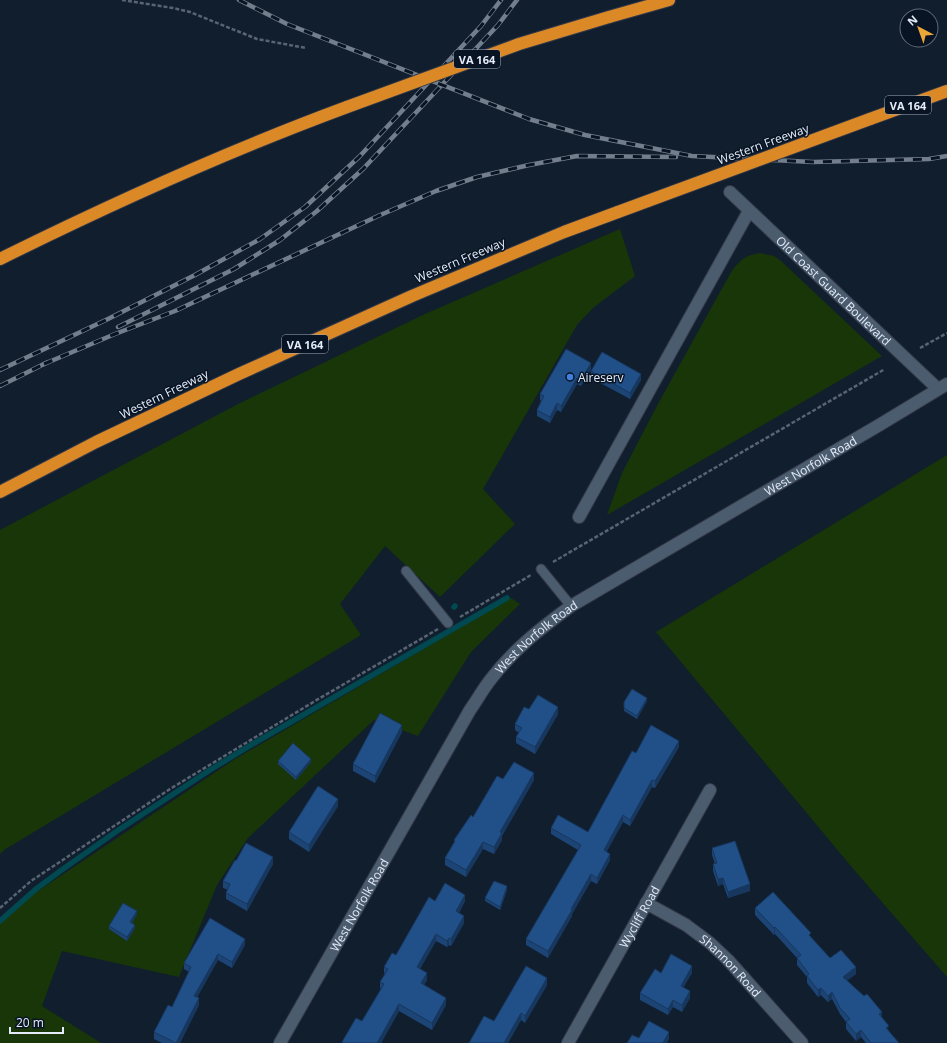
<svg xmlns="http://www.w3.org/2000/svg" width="947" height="1043" viewBox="0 0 947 1043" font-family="'Open Sans',sans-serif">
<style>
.green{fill:#183608}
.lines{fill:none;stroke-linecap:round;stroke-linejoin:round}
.stream{stroke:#014951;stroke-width:5.5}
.lane-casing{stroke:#333948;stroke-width:11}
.street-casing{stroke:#333948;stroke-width:14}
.secondary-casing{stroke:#333948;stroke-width:14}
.highway-casing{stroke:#333948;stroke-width:14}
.path{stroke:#586472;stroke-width:2.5;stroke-dasharray:4 2;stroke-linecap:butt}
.lane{stroke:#4c5c6f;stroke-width:9}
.street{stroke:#4c5c6f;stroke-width:12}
.secondary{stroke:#4c5c6f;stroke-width:12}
.highway{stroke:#db8927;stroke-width:12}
.rail-casing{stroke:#737e8c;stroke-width:4.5}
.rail{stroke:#081424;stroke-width:3;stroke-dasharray:9;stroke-linecap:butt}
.highway-bridge-casing{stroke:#333948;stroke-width:14;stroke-linecap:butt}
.highway-bridge{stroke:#db8927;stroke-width:12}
.wall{fill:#1c4474}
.shaded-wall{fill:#17375e}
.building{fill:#214f87;stroke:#17375e}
.shop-dot{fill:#3f7fe0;stroke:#081424;stroke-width:1.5}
.labels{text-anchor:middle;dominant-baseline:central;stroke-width:3;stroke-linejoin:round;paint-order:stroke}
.shield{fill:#081424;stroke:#a1abb8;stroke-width:1}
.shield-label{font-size:11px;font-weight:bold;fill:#e3ecf8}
.street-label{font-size:12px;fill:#e3ecf8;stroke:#081424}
.poi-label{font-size:12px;fill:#e3ecf8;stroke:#081424;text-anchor:start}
</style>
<rect width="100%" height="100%" fill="#111e2e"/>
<g class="green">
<polygon points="620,229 635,276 593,308 577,325 483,489 515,524 440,597 385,546 340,604 361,635 4,850 0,854 0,530 238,404 425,314"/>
<path d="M760 253 774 256 780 260 882 356 607 515 622 473 659 402 730 274C738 262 744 255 760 253Z"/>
<polygon points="947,455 947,977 855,871 656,632"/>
<polygon points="511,598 520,604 471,652 418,736 374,720 248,838 217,885 179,977 62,951 42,1006 101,1043 0,1043 0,922 32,895 235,759"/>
</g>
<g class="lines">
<g class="stream">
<polyline points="454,607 455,606"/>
<polyline points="0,921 36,889 63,869 117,831 210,770 251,745 350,688 507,598"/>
</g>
<g class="lane-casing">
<g id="lane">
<polyline points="541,569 571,606"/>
<polyline points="406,571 448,623"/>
</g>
</g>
<g class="street-casing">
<g id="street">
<path id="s1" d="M730 192 938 389"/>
<polyline points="579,517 749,211"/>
<path id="s2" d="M646 903 686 925 710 943 728 960 802 1043"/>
<path id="s3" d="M568 1043 710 790"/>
</g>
</g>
<g class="secondary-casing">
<g id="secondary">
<path id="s4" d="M280 1043 470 710C477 700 483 689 491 679 514 649 541 628 571 606L881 424 947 384"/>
</g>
</g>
<g class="highway-casing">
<g id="highway">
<polyline points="609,17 669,0"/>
<polyline points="870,119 947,91"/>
<path d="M0 259C113 203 228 151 347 107"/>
<polyline points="0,492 96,442 239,374 412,296 564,232 618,212"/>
</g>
</g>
<g class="path">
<polyline points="122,0 173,8 190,12 257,39 306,48"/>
<polyline points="920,348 947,333"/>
<polyline points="553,562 885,369"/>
<polyline points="460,617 531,575"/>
<polyline points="0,908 31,881 170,789 315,701 438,629"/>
</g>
<use href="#lane" class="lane"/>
<use href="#street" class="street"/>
<use href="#secondary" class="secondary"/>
<use href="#highway" class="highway"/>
<g class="rail-casing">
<g id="rail">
<polyline points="239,0 287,24 529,119 585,135 692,156 813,162 929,159 947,156"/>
<polyline points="118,327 234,269 280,240 317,211 363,169 498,25 517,0"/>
<polyline points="44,364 115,334 175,311 378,216 436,191 477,177 529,165 577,156 676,157"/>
<polyline points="0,370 108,319 195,275 260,239 305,207 359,157 481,26 501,0"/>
<polyline points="0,386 48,362"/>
</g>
</g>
<use href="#rail" class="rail"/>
<g class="highway-bridge-casing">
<g id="highway-bridge">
<polyline points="347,107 519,44 609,17"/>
<polyline points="618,212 870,119"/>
</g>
</g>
<use href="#highway-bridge" class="highway-bridge"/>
</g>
<g class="wall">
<polygon points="591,370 581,386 577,384 561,412 557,410 550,423 537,416 537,410 541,401 540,400 540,394"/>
<polygon points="591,371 641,380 630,399 591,378"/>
<polygon points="647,701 637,719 624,711 624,702"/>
<polygon points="529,709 558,714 535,754 516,743 516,737 519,733 515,730 515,724"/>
<polygon points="402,732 375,783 353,771 353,764"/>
<polygon points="679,747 655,788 652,787 630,826 623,822 607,851 610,860 597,884 591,881 572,914 572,916 548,958 526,945 526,939 578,850 551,834 551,828 588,832 636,753"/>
<polygon points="278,761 311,762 296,780 278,764"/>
<polygon points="503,779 534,780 502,836 502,840 494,854 483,849 466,877 445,865 445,858 454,844 454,840 473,817"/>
<polygon points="338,806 309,852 289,839 289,832"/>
<polygon points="712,848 750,891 728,898 723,884 718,886 713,871 713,864 715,864 712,855"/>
<polygon points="236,861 273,864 247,911 226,899 226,893 228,890 223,888 223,881"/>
<polygon points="507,890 500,910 485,901 485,898"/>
<polygon points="435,901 465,901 459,913 464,923 451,946 449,945 447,947 436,941 420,969 427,980 424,985 446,1005 432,1030 399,1011 381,1043 342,1043 342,1042 362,1021 381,989 380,988 380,982 385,974 384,973 384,967 396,955"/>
<polygon points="755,908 811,938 830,958 856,974 847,980 882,1018 889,1031 899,1043 866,1043 861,1037 856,1041 846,1029 846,1022 840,1014 832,999 828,1002 821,995 818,997 807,983 807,977 797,965 797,958 775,934 774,935 755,915"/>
<polygon points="137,914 132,923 135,928 127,941 109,929 109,926"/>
<polygon points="245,945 232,968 218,960 197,997 199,1005 180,1043 162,1043 154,1039 154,1032 172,1007 189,972 184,969 184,963"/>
<polygon points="661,973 692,973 683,987 690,998 682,1012 673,1007 668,1015 640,1000 640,993"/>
<polygon points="547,985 525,1023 521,1020 508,1043 469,1043 494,1021"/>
</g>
<g class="shaded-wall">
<polygon points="591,363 591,370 581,386 581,380"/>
<polygon points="641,374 641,380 630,399 630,393"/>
<polygon points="577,378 577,384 561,412 561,406"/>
<polygon points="557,403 557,410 550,423 550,417"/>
<polygon points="647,698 647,701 637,719 637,716"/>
<polygon points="558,707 558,714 535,754 535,747"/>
<polygon points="402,725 402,732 375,783 375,776"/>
<polygon points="679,741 679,747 655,788 655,781"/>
<polygon points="311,759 311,762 296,780 296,777"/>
<polygon points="534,773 534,780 502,836 502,840 494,854 494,847 500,832"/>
<polygon points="652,780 652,787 630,826 630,820"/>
<polygon points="338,799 338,806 309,852 309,845"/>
<polygon points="623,815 623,822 604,856 604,850"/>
<polygon points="483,842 483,849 466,877 466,870"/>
<polygon points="610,854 610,860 597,884 597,878"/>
<polygon points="273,857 273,864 247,911 247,904"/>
<polygon points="591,874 591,881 572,914 572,916 548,958 548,951"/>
<polygon points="723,878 723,884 718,886 718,879"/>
<polygon points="750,884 750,891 728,898 728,892"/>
<polygon points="507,886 507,890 500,910 500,907"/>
<polygon points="465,895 465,901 456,918 456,911"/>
<polygon points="137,911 137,914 130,925 130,922"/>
<polygon points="464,916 464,923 451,946 451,939"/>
<polygon points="135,925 135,928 127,941 127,937"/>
<polygon points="775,927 775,934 774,935 774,928"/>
<polygon points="436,934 436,941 417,974 417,967"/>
<polygon points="449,938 449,945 447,947 447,941"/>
<polygon points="245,939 245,945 232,968 232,962"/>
<polygon points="218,954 218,960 194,1003 194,996"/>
<polygon points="692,966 692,973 681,992 681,986"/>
<polygon points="856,967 856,974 843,984 843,977"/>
<polygon points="427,973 427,980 421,990 421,983"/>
<polygon points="547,978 547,985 525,1023 525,1016"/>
<polygon points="821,988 821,995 818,997 818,990"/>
<polygon points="690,991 690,998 682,1012 682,1005"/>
<polygon points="832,992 832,999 828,1002 828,996"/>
<polygon points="199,998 199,1005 180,1043 176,1043"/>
<polygon points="446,998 446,1005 432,1030 432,1023"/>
<polygon points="673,1000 673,1007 668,1015 668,1009"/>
<polygon points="399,1004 399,1011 381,1043 377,1043"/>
<polygon points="882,1012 882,1018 879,1014"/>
<polygon points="521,1013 521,1020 508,1043 504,1043"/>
<polygon points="861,1030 861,1037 856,1041 856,1034"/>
<polygon points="669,1032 669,1039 667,1043 663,1043"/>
</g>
<g class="building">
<polygon points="566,349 591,363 581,380 577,378 561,406 557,403 550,417 537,410 544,396 540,394"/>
<polygon points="602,352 641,374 630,393 591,371"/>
<polygon points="632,689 647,698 637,716 624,708 624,702"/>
<polygon points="538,695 558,707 535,747 516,737 522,728 515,724 524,707 529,709"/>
<polygon points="380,713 402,725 375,776 353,764"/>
<polygon points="651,725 679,741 655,781 652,780 630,820 623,815 604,850 610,854 597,878 591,874 571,909 572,910 548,951 526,939 581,845 551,828 558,815 588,832 632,751 636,753"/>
<polygon points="293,743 311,759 296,777 278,761"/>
<polygon points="514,762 534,773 500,832 502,833 494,847 483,842 466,870 445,858 455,841 454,840 471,815 473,817 497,776 503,779"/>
<polygon points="318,786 338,799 309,845 289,832"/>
<polygon points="735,841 750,884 728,892 723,878 718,879 713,864 717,863 712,848"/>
<polygon points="246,843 273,857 247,904 226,893 230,884 223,881 235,860 236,861"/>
<polygon points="494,881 507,886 500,907 485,898"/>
<polygon points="445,883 465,895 456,911 464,916 451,939 449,938 447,941 436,934 417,967 427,973 421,983 446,998 432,1023 399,1004 377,1043 344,1043 342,1042 356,1018 362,1021 384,984 380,982 388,969 384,967 392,953 396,955 429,897 435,901"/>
<polygon points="773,892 811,933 809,935 830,958 841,950 856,967 843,977 864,996 867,994 882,1012 879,1014 889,1026 886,1028 899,1043 871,1043 861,1030 856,1034 846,1022 850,1019 840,1008 832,992 828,996 821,988 818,990 807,976 809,974 797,958 801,955 775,927 774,928 755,908"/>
<polygon points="123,903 137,911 130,922 135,925 127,937 109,926"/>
<polygon points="210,918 245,939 232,962 218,954 194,996 199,998 176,1043 154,1032 168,1005 172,1007 191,967 184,963"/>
<polygon points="671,954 692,966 681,986 690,991 682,1005 673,1000 668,1009 640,993 655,969 661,973"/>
<polygon points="526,966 547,978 525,1016 521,1013 504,1043 469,1043 484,1016 494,1021"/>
<polygon points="649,1021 669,1032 663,1043 627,1043 632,1035 639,1038"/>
</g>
<circle class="shop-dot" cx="570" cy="377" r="4"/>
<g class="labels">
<g class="shield">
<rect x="454" y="50" width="46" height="18" rx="3"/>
<rect x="885" y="96" width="46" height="18" rx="3"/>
<rect x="282" y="335" width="46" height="18" rx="3"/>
</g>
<g class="shield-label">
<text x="477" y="59">VA 164</text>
<text x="908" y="105">VA 164</text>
<text x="305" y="344">VA 164</text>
</g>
<g class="street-label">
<text transform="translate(763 144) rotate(-20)">Western Freeway</text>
<text transform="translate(460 260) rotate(-23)">Western Freeway</text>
<text stroke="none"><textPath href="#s1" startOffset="143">Old Coast Guard Boulevard</textPath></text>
<text transform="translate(164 394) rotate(-26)">Western Freeway</text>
<text stroke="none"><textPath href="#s4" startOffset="807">West Norfolk Road</textPath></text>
<text stroke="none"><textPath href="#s4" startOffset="483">West Norfolk Road</textPath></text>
<text stroke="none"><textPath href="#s4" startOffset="159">West Norfolk Road</textPath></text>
<text stroke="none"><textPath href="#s3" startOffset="145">Wycliff Road</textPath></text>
<text stroke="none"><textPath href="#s2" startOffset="106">Shannon Road</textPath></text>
</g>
<g class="poi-label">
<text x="578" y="377">Aireserv</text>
</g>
</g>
<g transform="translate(919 28) rotate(319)"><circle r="19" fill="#081424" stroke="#606a79"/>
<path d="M0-3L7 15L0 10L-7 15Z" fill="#eca93a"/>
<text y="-6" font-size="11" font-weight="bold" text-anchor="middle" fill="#e3ecf8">N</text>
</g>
<path d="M10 1027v6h53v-6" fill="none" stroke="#e3ecf8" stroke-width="2"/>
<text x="16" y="1027" font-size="12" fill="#e3ecf8" stroke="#081424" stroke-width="3" paint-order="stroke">20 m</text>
</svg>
